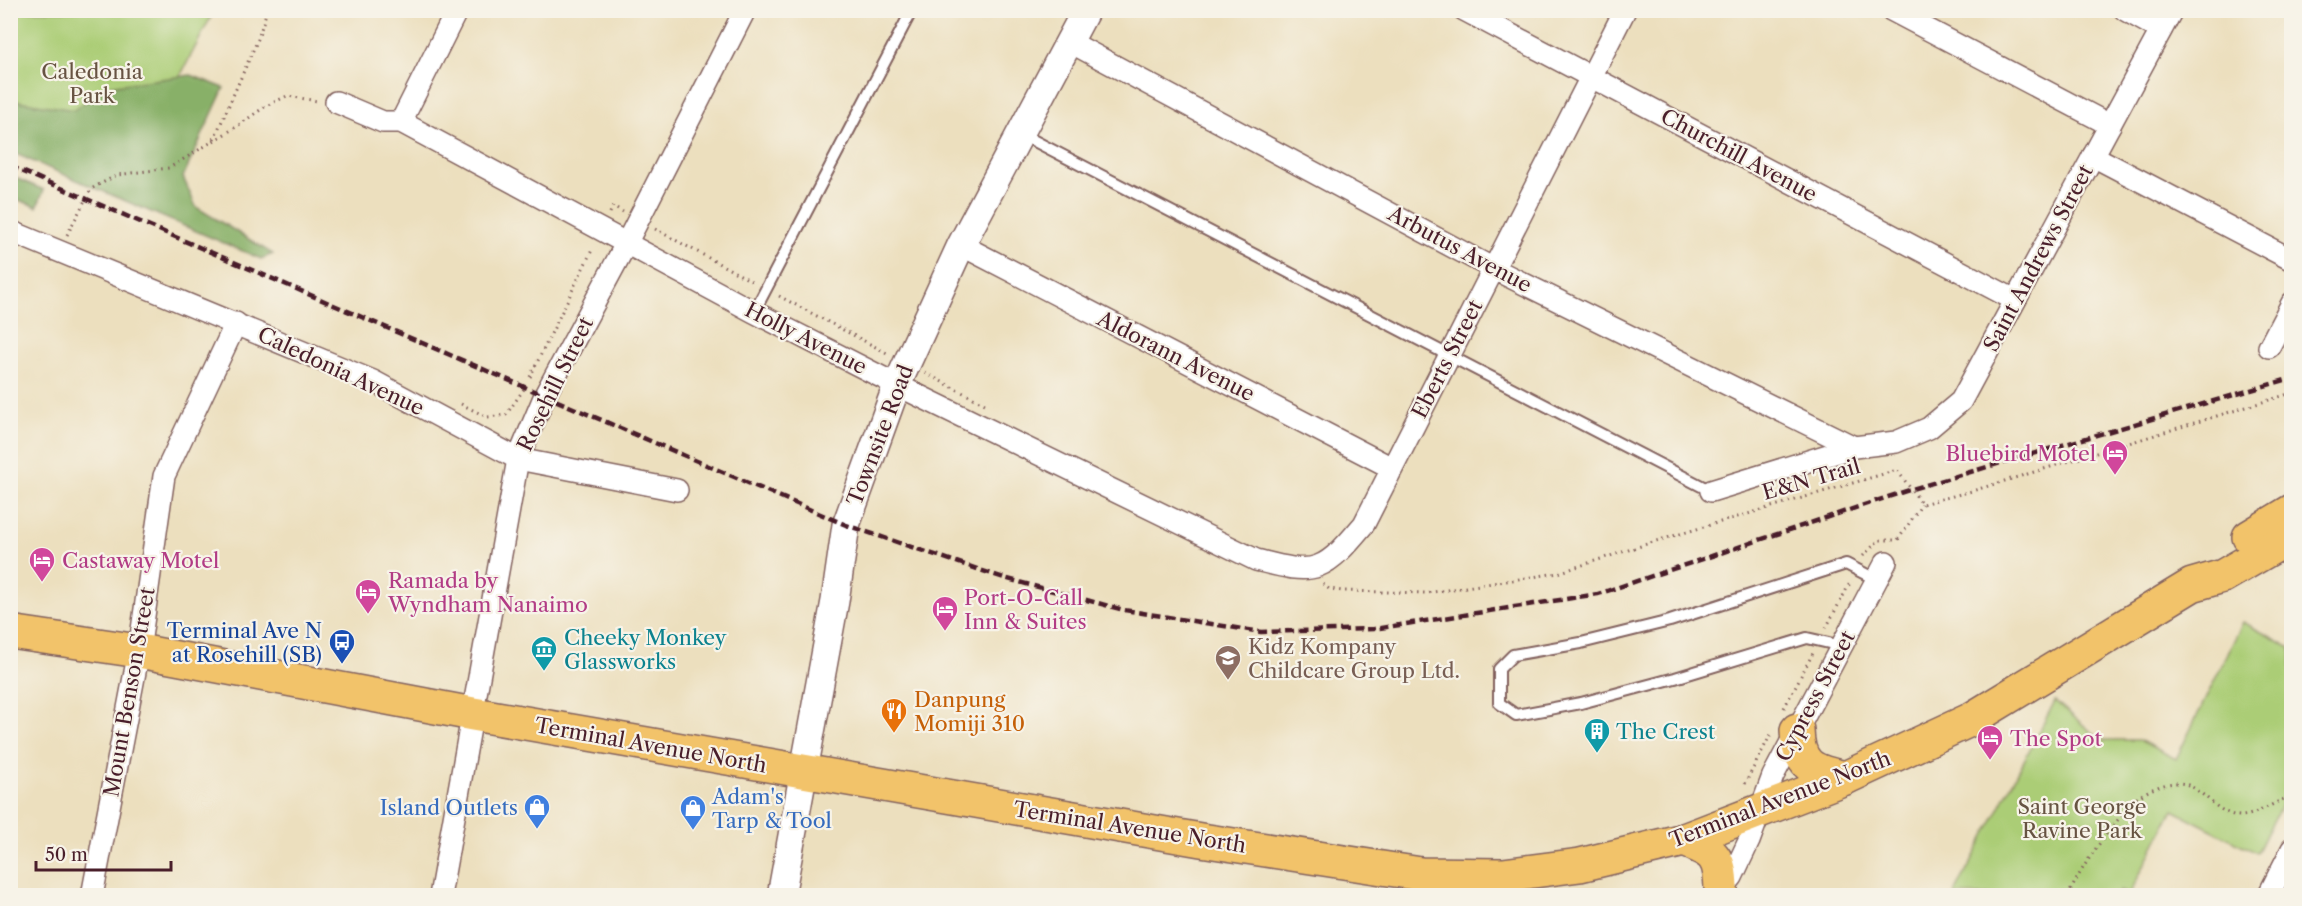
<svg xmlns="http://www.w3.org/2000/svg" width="2302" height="906" viewBox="0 0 2302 906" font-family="'Libre Caslon Text',serif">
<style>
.green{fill:#abcd76;stroke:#7a7650;stroke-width:1.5}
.forest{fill:#88b067;stroke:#696849;stroke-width:1.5}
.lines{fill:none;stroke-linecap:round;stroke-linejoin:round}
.service-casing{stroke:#83625e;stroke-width:14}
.minor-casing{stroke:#83625e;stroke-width:24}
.tertiary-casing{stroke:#83625e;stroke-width:30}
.primary-casing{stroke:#83625e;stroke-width:36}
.path{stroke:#83625e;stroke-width:3;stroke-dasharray:1.5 4.5;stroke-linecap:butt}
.service{stroke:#fff;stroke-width:10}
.minor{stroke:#fff;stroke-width:21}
.tertiary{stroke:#fff;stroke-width:27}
.primary{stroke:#f2c36a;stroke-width:33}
.rail{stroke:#4a1f2b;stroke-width:4.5;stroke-dasharray:9 4.5;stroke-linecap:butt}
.labels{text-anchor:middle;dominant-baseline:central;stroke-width:4.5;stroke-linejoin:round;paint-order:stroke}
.park-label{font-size:21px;fill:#675342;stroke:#f7f3e8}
.street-label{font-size:21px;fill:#4a1f2b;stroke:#f7f3e8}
.hotel-label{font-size:21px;fill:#b23c85;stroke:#f7f3e8;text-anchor:start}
.transit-label{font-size:21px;fill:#164399;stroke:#f7f3e8;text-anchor:end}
.culture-label{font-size:21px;fill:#0d838f;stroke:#f7f3e8;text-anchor:start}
.education-label{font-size:21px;fill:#785e54;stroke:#f7f3e8;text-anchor:start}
.food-label{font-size:21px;fill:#c56008;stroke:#f7f3e8;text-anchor:start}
.shop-label{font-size:21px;fill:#366cbe;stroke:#f7f3e8;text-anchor:start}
</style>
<rect width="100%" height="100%" fill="#f7f3e8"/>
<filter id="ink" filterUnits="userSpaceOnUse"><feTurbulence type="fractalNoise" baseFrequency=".0167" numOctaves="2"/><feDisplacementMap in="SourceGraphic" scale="12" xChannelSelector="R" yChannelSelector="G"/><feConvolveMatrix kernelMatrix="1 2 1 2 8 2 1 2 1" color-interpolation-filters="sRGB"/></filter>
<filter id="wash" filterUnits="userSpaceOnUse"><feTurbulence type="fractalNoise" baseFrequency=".008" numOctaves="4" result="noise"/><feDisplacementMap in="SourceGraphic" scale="24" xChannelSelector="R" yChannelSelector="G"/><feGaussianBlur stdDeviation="1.35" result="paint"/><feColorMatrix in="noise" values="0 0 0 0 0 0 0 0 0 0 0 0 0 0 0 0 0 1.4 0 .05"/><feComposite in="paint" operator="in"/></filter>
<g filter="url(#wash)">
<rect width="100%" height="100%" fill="#ecdfbe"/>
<g class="green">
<polygon points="11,11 214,11 121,190 11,103"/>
<polygon points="2243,622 2291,648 2291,786 2257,853 2173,810 2129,895 2120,891 2117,896 1954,895 2055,701 2101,740 2139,740 2176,759"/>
</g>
<g class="forest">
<polygon points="191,75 224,88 183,177 196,207 273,254 261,259 11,152 11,100 74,110 108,86"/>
<polygon points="11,176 44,190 37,207 11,197"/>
</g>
</g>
<g filter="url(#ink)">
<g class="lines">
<g class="service-casing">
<g id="service">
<polyline points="1021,134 1711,491"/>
<polyline points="754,312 912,10"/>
<polyline points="1842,646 1807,638 1675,678 1581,703 1516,715 1499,703 1499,669 1513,655 1581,643 1670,621 1846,564 1877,580"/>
</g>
</g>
<g class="minor-casing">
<g id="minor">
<polyline points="1464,10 2015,300"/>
<polyline points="1891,10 2110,125"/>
<polyline points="2125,10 2161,30"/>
<polyline points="1070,42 1494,269 1854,447"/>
<path d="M336 102 383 122H401L754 312 897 385 1256 560C1273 564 1301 573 1318 566 1335 560 1352 538 1364 524L1625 10"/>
<polyline points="401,122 457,10"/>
<polyline points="2093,156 2292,260"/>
<polyline points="10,231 373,381 518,459 677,490"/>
<polyline points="961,245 1392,468"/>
<polyline points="2269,347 2292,303"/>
<polyline points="1711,491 1854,447 1896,442 1929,428 1961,401 2172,10"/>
<polyline points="1719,893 1732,877 1749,841 1773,776 1886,562"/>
<polyline points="92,896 139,651 164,476 236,323"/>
<polyline points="440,896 518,459 545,395 627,242 745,10"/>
<polyline points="2268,896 2292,849"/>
</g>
</g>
<g class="tertiary-casing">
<polyline id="tertiary" points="781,896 835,601 846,525 897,385 961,245 1086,10"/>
</g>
<g class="primary-casing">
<g id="primary">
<polyline points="2249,537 2292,511"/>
<polyline points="10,632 139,651 473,714 1201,840 1421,874 1503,875 1580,865 1684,840 1845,778 1970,720 2192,585 2223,576 2292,536"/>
<path d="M1797 730C1798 766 1812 771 1845 778"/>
<path d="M1684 840C1714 852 1720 856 1721 889"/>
</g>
</g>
<g class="path">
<polyline points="214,139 258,39 267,10"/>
<polyline points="610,213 613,206 623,212"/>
<polyline points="655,229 755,283"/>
<polyline points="67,235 91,189 117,175 169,168 233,129 266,106 287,96 317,101"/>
<polyline points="779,296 887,353"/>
<polyline points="925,373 985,404"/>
<polyline points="530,377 593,248"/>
<polyline points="461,404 487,417 506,415 526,386"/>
<polyline points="1863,556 1879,540 1898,540 1922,504"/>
<polyline points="1323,584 1329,589 1343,591 1427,593 1558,573 1656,541 1897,470 1922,504 1972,491 2292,393"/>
<polyline points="1826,628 1851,581"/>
<polyline points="1784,708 1813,653"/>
<polyline points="1745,784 1772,732"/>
<path d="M2068 896C2082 866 2101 840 2122 815 2127 809 2131 802 2137 798 2149 789 2170 780 2185 784 2193 786 2202 794 2208 799 2241 829 2252 813 2286 798L2292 799"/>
</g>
<use href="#service" class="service"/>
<use href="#minor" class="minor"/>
<use href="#tertiary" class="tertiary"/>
<use href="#primary" class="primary"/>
<polyline class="rail" points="10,166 846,525 1004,578 1124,610 1261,632 1374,629 1598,594 1912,489 2292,378"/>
</g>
</g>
<defs>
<g id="hotel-pin" transform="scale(1.35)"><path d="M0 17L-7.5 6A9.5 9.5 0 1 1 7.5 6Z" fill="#d1479c" stroke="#f7f3e8"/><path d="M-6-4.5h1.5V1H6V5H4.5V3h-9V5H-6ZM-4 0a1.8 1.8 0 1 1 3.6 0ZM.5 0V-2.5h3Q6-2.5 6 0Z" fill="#fff"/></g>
<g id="bus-pin" transform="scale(1.35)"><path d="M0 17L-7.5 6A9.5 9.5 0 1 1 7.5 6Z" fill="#1a4fb4" stroke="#f7f3e8"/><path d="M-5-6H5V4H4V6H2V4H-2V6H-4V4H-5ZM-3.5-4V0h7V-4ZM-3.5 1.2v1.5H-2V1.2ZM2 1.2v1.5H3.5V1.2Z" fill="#fff"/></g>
<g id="museum-pin" transform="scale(1.35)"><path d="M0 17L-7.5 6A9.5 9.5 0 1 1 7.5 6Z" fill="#0f9aa8" stroke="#f7f3e8"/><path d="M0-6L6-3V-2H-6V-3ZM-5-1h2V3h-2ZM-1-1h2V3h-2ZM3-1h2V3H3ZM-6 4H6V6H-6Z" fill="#fff"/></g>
<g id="school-pin" transform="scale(1.35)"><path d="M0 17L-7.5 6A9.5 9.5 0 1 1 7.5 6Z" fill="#8d6e63" stroke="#f7f3e8"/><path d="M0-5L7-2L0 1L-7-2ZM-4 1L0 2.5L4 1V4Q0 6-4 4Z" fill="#fff"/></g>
<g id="restaurant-pin" transform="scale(1.35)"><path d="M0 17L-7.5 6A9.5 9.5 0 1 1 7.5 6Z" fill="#e8710a" stroke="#f7f3e8"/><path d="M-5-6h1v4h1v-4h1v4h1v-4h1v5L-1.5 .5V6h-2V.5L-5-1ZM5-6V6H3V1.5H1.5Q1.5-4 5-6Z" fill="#fff"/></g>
<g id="building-pin" transform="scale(1.35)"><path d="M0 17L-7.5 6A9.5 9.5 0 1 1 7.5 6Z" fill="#0f9aa8" stroke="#f7f3e8"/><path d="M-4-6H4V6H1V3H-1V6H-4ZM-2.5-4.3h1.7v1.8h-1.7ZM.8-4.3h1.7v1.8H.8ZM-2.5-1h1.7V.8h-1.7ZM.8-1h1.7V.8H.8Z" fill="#fff"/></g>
<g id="shop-pin" transform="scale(1.35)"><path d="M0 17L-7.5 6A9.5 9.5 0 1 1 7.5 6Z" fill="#3f7fe0" stroke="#f7f3e8"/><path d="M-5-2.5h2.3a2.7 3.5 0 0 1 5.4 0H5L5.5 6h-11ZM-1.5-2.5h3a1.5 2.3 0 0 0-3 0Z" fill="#fff"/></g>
</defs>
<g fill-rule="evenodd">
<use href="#hotel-pin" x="2115" y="453"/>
<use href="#hotel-pin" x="42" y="560"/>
<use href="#hotel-pin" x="368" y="592"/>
<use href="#hotel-pin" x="945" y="609"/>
<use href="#bus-pin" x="342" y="642"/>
<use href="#museum-pin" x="544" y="649"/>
<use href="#school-pin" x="1228" y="658"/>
<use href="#restaurant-pin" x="894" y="711"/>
<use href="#building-pin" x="1597" y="731"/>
<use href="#hotel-pin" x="1990" y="738"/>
<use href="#shop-pin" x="537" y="807"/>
<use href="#shop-pin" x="693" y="808"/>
</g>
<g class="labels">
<g class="park-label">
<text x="92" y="71">Caledonia<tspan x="92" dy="24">Park</tspan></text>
<text x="2082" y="806">Saint George<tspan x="2082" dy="24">Ravine Park</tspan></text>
</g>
<g class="street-label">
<text transform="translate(1739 155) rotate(28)">Churchill Avenue</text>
<text transform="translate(1460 249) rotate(28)">Arbutus Avenue</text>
<text transform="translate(2038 258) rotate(-62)">Saint Andrews Street</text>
<text transform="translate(806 338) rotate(27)">Holly Avenue</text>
<text transform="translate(1176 356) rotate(27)">Aldorann Avenue</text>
<text transform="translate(1447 359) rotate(-63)">Eberts Street</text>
<text transform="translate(341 371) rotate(25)">Caledonia Avenue</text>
<text transform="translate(555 384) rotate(-64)">Rosehill Street</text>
<text transform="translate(880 435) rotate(-69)">Townsite Road</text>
<text transform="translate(1811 479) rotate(-16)">E&amp;N Trail</text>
<text transform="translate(129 692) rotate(-80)">Mount Benson Street</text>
<text transform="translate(1815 696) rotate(-62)">Cypress Street</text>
<text transform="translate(651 745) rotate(10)">Terminal Avenue North</text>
<text transform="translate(1780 799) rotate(-21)">Terminal Avenue North</text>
<text transform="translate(1130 827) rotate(9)">Terminal Avenue North</text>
</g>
<g class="hotel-label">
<text x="2096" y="453" text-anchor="end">Bluebird Motel</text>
<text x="62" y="560">Castaway Motel</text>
<text x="388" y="580">Ramada by<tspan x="388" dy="24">Wyndham Nanaimo</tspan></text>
<text x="964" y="597">Port-O-Call<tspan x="964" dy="24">Inn &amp; Suites</tspan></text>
<text x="2010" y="738">The Spot</text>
</g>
<g class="transit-label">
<text x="322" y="630">Terminal Ave N<tspan x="322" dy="24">at Rosehill (SB)</tspan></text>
</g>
<g class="culture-label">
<text x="564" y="637">Cheeky Monkey<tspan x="564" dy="24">Glassworks</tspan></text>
<text x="1616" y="731">The Crest</text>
</g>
<g class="education-label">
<text x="1248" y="646">Kidz Kompany<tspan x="1248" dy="24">Childcare Group Ltd.</tspan></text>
</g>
<g class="food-label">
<text x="914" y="699">Danpung<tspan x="914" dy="24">Momiji 310</tspan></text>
</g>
<g class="shop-label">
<text x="712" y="796">Adam's<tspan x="712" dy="24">Tarp &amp; Tool</tspan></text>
<text x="518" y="807" text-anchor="end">Island Outlets</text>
</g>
</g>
<rect width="2302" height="906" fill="none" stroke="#f7f3e8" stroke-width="36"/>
<path d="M36 861v9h135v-9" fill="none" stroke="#4a1f2b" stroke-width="3"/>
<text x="45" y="861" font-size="18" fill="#4a1f2b" stroke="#f7f3e8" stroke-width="4.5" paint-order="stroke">50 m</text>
</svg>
